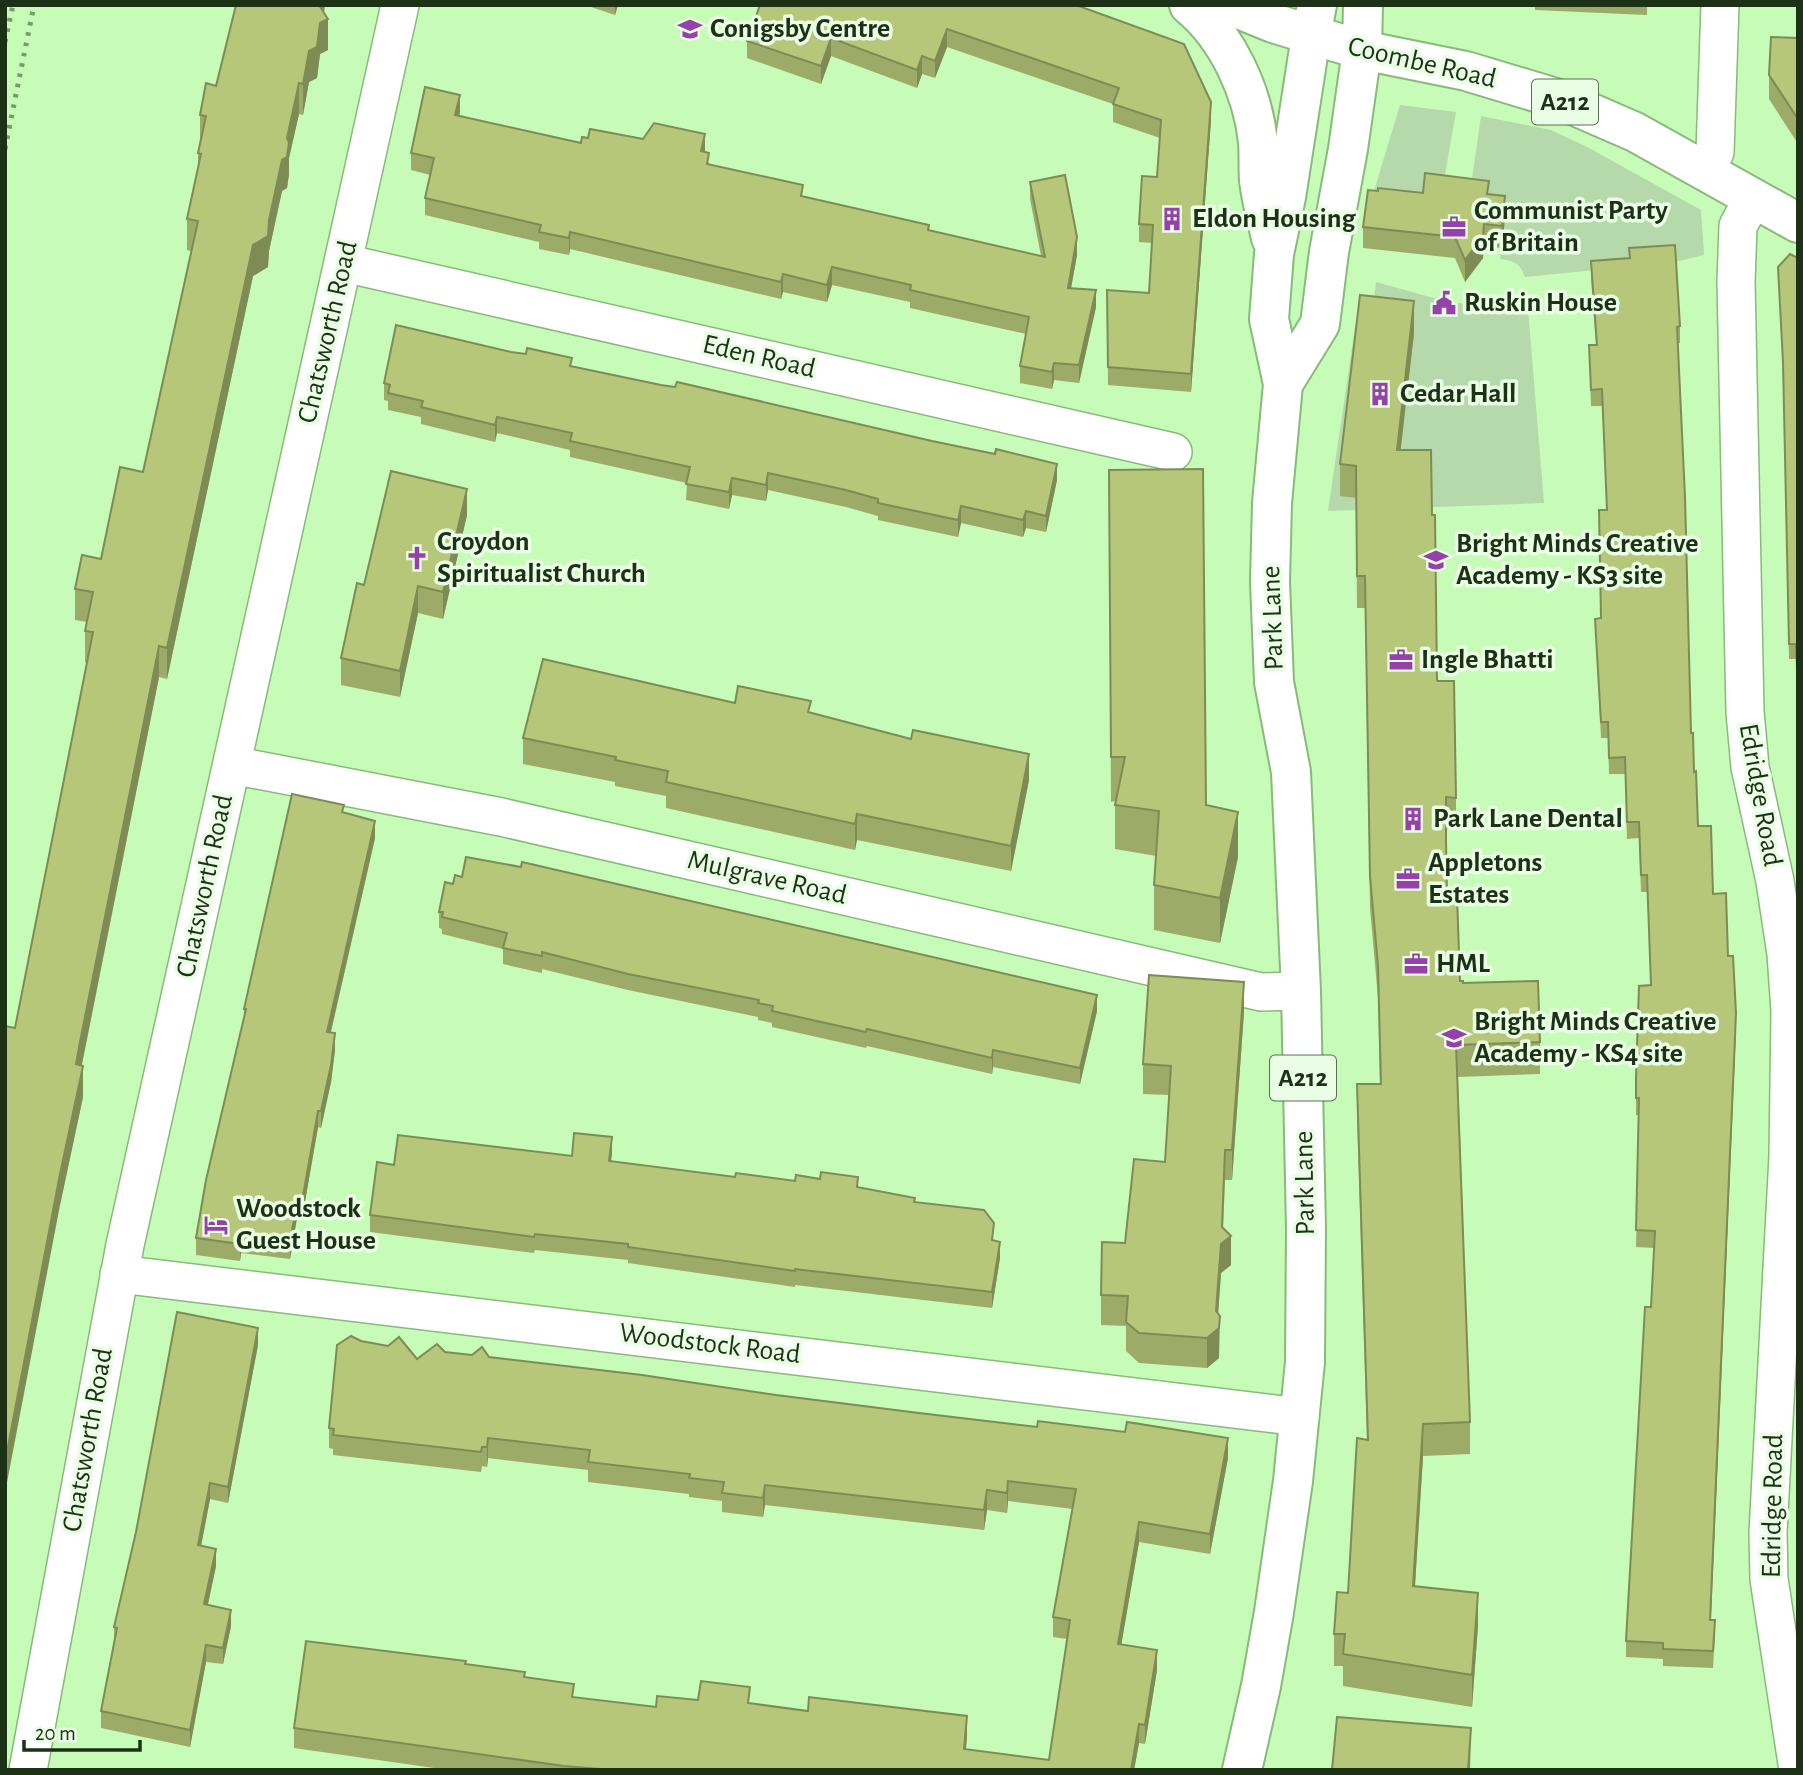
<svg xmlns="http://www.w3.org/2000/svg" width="1803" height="1775" viewBox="0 0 1803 1775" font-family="'Alegreya Sans',sans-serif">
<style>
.green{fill:#b5d9ab}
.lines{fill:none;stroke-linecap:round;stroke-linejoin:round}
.street-casing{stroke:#88ba7a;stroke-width:40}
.secondary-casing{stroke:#88ba7a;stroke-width:42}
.primary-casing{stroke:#88ba7a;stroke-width:42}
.street{stroke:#fff;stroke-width:37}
.secondary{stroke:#fff;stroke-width:38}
.primary{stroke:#fff;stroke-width:38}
.rail{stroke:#759a6b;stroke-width:5;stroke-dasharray:3.5 7;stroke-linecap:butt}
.wall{fill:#9dab68}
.shaded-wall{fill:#7f8b55}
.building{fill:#b6c779;stroke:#7f8b55;stroke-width:2}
.labels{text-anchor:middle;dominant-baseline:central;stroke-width:7;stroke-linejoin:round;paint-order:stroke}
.shield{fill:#e9fee4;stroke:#5a6e54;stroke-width:2}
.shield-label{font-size:26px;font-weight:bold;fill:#1d3117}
.poi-label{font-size:28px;font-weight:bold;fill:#1d3117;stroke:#e9fee4;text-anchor:start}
.street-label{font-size:28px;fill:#1d3117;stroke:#e9fee4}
</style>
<rect width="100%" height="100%" fill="#c7fbb8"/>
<g class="green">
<polygon points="1400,105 1456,112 1441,197 1368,211"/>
<path d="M1481 116 1551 130 1589 148 1701 210 1704 255 1675 262 1525 277C1520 263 1515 261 1500 259L1505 218 1469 200Z"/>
<polygon points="1376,282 1448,302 1469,304 1490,299 1527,297 1544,503 1328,511 1358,307 1373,310"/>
</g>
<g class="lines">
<g class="street-casing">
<g id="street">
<polyline points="1706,171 1715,152 1720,5"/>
<polyline points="1753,198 1738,226 1736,282 1745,712 1750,767 1775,881 1786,954 1790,1011 1788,1156 1768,1533 1769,1579 1798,1770"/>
<polyline points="344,263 1173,452"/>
<polyline points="232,765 501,817 1261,992 1301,991"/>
<polyline points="119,1274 1300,1417"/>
<polyline points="28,1770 125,1245 400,5"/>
</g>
</g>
<g class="secondary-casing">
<g id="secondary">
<polyline points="1311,36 1317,5"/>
<polyline points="1362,50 1363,5"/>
</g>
</g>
<g class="primary-casing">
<g id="primary">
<path d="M1189 5C1228 37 1253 93 1258 142 1259 155 1258 167 1259 180 1261 200 1267 219 1271 238"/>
<polyline points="1229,5 1273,23 1362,50 1466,71 1559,99 1635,132 1798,223"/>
<polyline points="1283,384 1320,324 1329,252 1348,149 1362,50"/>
<polyline points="1242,1770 1261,1686 1274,1612 1293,1481 1305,1362 1306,1229 1301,991 1291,772 1274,682 1270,582 1272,503 1283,384 1269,319 1274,254 1286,197 1311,36"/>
</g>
</g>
<use href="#street" class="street"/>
<use href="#secondary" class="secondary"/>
<use href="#primary" class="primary"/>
<g class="rail">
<polyline points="5,42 13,5"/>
<polyline points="5,149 34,5"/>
</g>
</g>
<g class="wall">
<polygon points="236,5 325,5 324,13 328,50 320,54 317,78 309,82 303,115 299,114 289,158 289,174 287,188 282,191 269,251 268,267 253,276 167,679 159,677 82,1065 83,1097 60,1205 15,1028 87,662 85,662 85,631 87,622 75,620 75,589 101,559 143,472 191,251 187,250 187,219 198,169 198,153 200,146 200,115 216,86"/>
<polygon points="585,5 618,5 615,15"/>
<polygon points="1076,5 1211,120 1191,392 1108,385 1107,290 1149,293 1152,243 1139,242 1139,224 1157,177 1160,138 1113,122 1113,104 947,47 935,78 922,74 917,88 831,56 821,84 747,58 747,41"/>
<polygon points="1535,5 1647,5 1647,15 1535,10"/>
<polygon points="1798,38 1798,144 1769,99 1769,75"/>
<polygon points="460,112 459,116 581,143 588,138 705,152 709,164 803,196 929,231 1041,256 1030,199 1030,182 1077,255 1071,288 1096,307 1079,383 1054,380 1052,389 1020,383 1020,366 1026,334 910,308 910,302 832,285 827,302 783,292 781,299 570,249 569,255 539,249 539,242 425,215 425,198 430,175 411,170 411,153"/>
<polygon points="1423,193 1489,194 1505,218 1502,248 1484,246 1483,258 1465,282 1455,258 1363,248 1363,227"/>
<polygon points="1629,248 1680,326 1680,343 1678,343 1691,733 1698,826 1728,956 1736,1030 1711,1620 1715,1636 1713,1668 1663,1666 1663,1659 1626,1657 1626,1641 1651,1307 1654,1248 1636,1247 1639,1115 1636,1115 1636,1077 1651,985 1647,892 1641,892 1639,838 1627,839 1625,774 1609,774 1608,738 1601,738 1595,619 1601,618 1607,510 1602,406 1591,406 1589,345 1596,345 1591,278 1591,261 1629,258"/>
<polygon points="1798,258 1796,659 1789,659 1783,377 1778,267"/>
<polygon points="1414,333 1400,450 1456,798 1456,830 1446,829 1447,896 1460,981 1540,1042 1540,1074 1458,1077 1470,1422 1470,1454 1423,1456 1415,1586 1478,1625 1472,1707 1343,1686 1343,1666 1334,1666 1334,1634 1348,1593 1367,1439 1357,1116 1357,1084 1380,1084 1378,998 1370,908 1365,608 1357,608 1356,498 1340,496 1340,464"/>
<polygon points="572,366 1057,480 1046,532 1026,528 1023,537 961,523 958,537 878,520 878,516 846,507 768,490 766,501 732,495 729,509 686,500 687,483 570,457 570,450 497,433 495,442 421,424 421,417 388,410 388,401 384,400 384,383"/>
<polygon points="1109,470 1206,805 1238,857 1220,943 1154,930 1154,885 1156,856 1115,849 1115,801 1111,802"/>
<polygon points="467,515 443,619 418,613 400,697 341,685 341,658 364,585"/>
<polygon points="735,703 811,713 1029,780 1011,871 857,840 855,850 666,808 666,796 615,786 615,782 523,764 523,738"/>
<polygon points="344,812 375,838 331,1032 335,1050 331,1082 321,1128 318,1127 303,1213 298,1212 290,1259 241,1253 240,1261 196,1255 196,1238 244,1016 244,1009"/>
<polygon points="439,912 1097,1011 1080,1084 993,1067 992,1074 867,1046 866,1048 772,1027 772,1023 758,1020 758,1017 628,990 542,969 542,973 503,964 503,949 442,934 442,929 439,928"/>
<polygon points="1244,1012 1232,1180 1225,1180 1223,1228 1231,1265 1221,1273 1218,1314 1219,1358 1207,1368 1139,1363 1126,1351 1126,1326 1101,1325 1101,1295 1165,1162 1169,1095 1143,1094 1143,1064"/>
<polygon points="612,1153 611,1161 735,1177 858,1187 915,1203 994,1241 1000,1258 992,1308 795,1285 795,1287 628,1263 628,1260 535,1250 534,1253 370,1232 370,1215 394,1165"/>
<polygon points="361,1341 417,1359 445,1352 489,1357 776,1395 1228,1458 1210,1554 1139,1542 1121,1644 1157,1670 1145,1744 1139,1743 1134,1770 448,1770 294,1748 294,1728 466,1665 525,1677 574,1698 656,1707 698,1700 750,1703 967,1736 966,1749 1049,1760 1067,1639 1053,1637 1053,1617 1073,1509 1008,1501 1007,1513 987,1510 984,1530 765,1505 763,1517 722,1512 722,1501 689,1497 689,1494 588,1482 588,1470 488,1458 487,1467 482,1466 481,1472 333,1455 333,1449 329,1448 329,1428"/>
<polygon points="258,1345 228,1503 210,1499 201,1546 216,1566 208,1605 231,1626 223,1664 206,1662 190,1747 101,1728 101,1711 114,1640 114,1627"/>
</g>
<g class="shaded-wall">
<polygon points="319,5 325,5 322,22 328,19 328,50 320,54 317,78 309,82 303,115 303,84"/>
<polygon points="615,5 618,5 615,15"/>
<polygon points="947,29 947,47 935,78 935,61"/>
<polygon points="831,38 831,56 821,84 821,66"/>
<polygon points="922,56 922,74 917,88 917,70"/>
<polygon points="299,83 299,114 289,158 289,174 287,188 282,191 269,251 268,267 253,276 167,679 167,648 253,245 269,220"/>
<polygon points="460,95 460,112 455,132 455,115"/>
<polygon points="1211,102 1211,120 1191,392 1191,374"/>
<polygon points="705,134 705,152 701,151"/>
<polygon points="1505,196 1505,218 1502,248 1502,226"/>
<polygon points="1484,224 1484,246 1483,258 1465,282 1465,260"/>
<polygon points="570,232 570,249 569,255 569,238"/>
<polygon points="1077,237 1077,255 1068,305 1068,288"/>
<polygon points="832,267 832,285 827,302 827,285"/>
<polygon points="783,274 783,292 781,299 781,282"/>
<polygon points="1096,290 1096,307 1079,383 1079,365"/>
<polygon points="1414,301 1414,333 1397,482 1397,450"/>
<polygon points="1054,363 1054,380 1052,389 1052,372"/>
<polygon points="497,417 497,433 495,442 495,425"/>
<polygon points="1057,464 1057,480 1046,532 1046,516"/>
<polygon points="768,473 768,490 766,501 766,485"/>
<polygon points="732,478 732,495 729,509 729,492"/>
<polygon points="467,489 467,515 443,619 443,592"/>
<polygon points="961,506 961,523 958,537 958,520"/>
<polygon points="1026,511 1026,528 1023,537 1023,520"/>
<polygon points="418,586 418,613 400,697 400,671"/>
<polygon points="159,646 159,677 80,1073 83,1066 83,1097 60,1205 5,1493 5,1462 76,1064"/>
<polygon points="1029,754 1029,780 1011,871 1011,846"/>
<polygon points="1238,812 1238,857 1220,943 1220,898"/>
<polygon points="857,814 857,840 855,850 855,824"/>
<polygon points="375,821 375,838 327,1048 327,1032"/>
<polygon points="1244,982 1244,1012 1232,1180 1232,1150"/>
<polygon points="1097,995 1097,1011 1080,1084 1080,1068"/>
<polygon points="1736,1013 1736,1030 1710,1636 1710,1620"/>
<polygon points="335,1033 335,1050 331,1082 321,1128 321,1111"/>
<polygon points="993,1050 993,1067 992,1074 992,1058"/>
<polygon points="318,1111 318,1127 303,1213 303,1196"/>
<polygon points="612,1137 612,1153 609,1177 609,1161"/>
<polygon points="1225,1150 1222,1243 1231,1236 1231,1265 1221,1273 1217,1330 1220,1316 1219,1358 1207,1368 1207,1338 1216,1311 1222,1227"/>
<polygon points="298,1195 298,1212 290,1259 290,1243"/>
<polygon points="241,1236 241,1253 240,1261 240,1244"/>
<polygon points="1000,1242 1000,1258 992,1308 992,1292"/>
<polygon points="258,1328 258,1345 228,1503 228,1487"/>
<polygon points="1423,1424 1423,1456 1413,1618 1413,1586"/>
<polygon points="488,1438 488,1458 487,1467 487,1447"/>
<polygon points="1228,1438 1228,1458 1210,1554 1210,1534"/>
<polygon points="1008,1481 1008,1501 1007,1513 1007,1493"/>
<polygon points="210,1483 210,1499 198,1562 198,1545"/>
<polygon points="765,1485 765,1505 763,1517 763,1498"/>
<polygon points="987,1490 987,1510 984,1530 984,1510"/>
<polygon points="1139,1522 1139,1542 1118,1664 1118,1644"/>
<polygon points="216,1549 216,1566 204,1621 204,1604"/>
<polygon points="1478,1593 1478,1625 1472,1707 1472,1675"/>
<polygon points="231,1610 231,1626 223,1664 223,1648"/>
<polygon points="206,1645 206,1662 190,1747 190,1730"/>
<polygon points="1157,1650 1157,1670 1145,1744 1145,1725"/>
<polygon points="967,1716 967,1736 964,1768 964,1749"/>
<polygon points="1139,1724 1139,1743 1134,1770 1131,1770"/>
<polygon points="1471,1728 1470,1770 1468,1770"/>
</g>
<g class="building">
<polygon points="236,5 319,5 328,19 320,23 317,47 309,51 303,84 299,83 287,138 289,143 287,157 282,160 269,220 268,236 253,245 167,648 159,646 80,1042 76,1064 83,1066 60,1174 5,1462 5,1026 15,1028 93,632 85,631 93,592 75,589 82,555 101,559 120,467 143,472 198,221 187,219 201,154 198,153 206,116 200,115 206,83 216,86"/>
<polygon points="760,5 1076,5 1184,44 1211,102 1191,374 1108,367 1107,290 1149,293 1153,225 1139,224 1142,176 1157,177 1161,120 1113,104 1119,88 947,29 935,61 922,56 917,70 831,38 821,66 747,41"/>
<polygon points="1771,37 1798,38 1798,119 1769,75"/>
<polygon points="425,87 460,95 455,115 581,143 582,137 588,138 590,129 643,139 654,123 705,134 701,151 709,153 707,164 803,185 801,196 929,225 928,230 1045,257 1030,182 1065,175 1077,237 1068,288 1096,290 1079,365 1054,363 1052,372 1020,366 1029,317 910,290 911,285 832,267 827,285 783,274 781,282 570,232 569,238 539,232 541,225 425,198 434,158 411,153"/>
<polygon points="1425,173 1489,181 1487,194 1505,196 1502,226 1484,224 1483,236 1465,260 1455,237 1363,227 1368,190 1378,191 1378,188 1423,193"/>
<polygon points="1675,245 1680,326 1677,327 1685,497 1691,733 1693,733 1694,772 1696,771 1698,826 1711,826 1713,894 1726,893 1728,956 1733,956 1736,1013 1710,1620 1715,1620 1713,1651 1663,1649 1663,1643 1626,1641 1645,1307 1651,1307 1655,1231 1636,1230 1639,1098 1636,1098 1636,1077 1639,986 1651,985 1647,875 1641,875 1639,822 1627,822 1625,757 1609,758 1608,722 1601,722 1595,619 1601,618 1599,510 1607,510 1602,389 1591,390 1589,345 1597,345 1591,261 1630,258 1629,248"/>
<polygon points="1790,254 1798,258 1798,692 1796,644 1789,644 1783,362 1778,267"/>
<polygon points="1360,295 1414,301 1397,450 1431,450 1432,515 1435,515 1437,680 1438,681 1454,681 1456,798 1446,797 1446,842 1447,896 1457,896 1460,981 1463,981 1463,983 1538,981 1540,1042 1456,1045 1470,1422 1423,1424 1413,1586 1478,1593 1472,1675 1343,1654 1345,1634 1334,1634 1337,1592 1348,1593 1357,1438 1368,1440 1357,1084 1381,1084 1378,966 1370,876 1365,576 1357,576 1356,466 1340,464"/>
<polygon points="396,325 511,352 526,354 527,348 572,358 570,366 661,385 675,387 677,382 932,441 995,454 996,449 1057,464 1046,516 1026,511 1023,520 961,506 958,520 878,503 878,499 846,490 768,473 766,485 732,478 729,492 686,484 690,467 570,441 572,433 497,417 495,425 421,407 423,401 388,393 390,385 384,383"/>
<polygon points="1203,469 1206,805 1238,812 1220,898 1154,885 1159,811 1115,805 1125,757 1111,757 1109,470"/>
<polygon points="391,471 467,489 443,592 418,586 400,671 341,658 357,583 364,585"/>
<polygon points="543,659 735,703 738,686 811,701 808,712 911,739 913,730 1029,754 1011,846 857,814 855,824 666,782 668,771 615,760 616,757 523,738"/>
<polygon points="292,794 344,805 342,812 375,821 327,1032 335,1033 331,1065 321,1111 318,1111 303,1196 298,1195 290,1243 241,1236 240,1244 196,1238 206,1180 246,1009 244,1009"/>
<polygon points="466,857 521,867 522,862 1097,995 1080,1068 993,1050 992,1058 867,1029 866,1032 772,1011 773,1006 758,1003 759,1000 628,974 542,952 542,956 503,948 507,933 442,917 443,912 439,912 445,882 453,884 455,875 462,877"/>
<polygon points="1149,975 1244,982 1232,1150 1225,1150 1222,1227 1231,1236 1221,1244 1216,1311 1220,1316 1219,1328 1207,1338 1139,1333 1126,1322 1128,1296 1101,1295 1102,1242 1125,1243 1134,1159 1165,1162 1171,1066 1143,1064"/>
<polygon points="574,1133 612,1137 609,1161 735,1177 736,1173 795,1181 796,1175 820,1179 821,1172 858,1177 857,1187 915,1198 914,1202 984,1210 994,1223 992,1240 1000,1242 992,1292 795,1269 795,1271 628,1247 628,1244 535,1234 534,1237 370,1215 377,1162 394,1165 398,1135 572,1156"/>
<polygon points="177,1312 258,1328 228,1487 210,1483 198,1545 216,1549 204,1604 231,1610 223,1648 206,1645 190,1730 101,1711 117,1628 114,1627 136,1532"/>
<polygon points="351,1336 361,1341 388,1346 399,1337 417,1359 437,1344 445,1352 472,1355 482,1347 489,1357 642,1375 776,1395 919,1413 1037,1427 1038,1421 1125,1432 1127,1422 1228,1438 1210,1534 1139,1522 1118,1644 1157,1650 1145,1725 1139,1724 1131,1770 612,1770 564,1766 294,1728 306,1641 466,1661 465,1664 525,1672 524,1677 574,1684 572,1697 656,1707 657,1696 698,1700 701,1681 750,1687 748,1703 808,1711 809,1697 967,1716 964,1749 1049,1760 1070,1620 1053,1617 1076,1489 1008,1481 1007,1493 987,1490 984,1510 765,1485 763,1498 722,1493 724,1482 689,1478 690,1474 588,1462 590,1450 488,1438 487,1447 482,1447 481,1452 333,1435 334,1429 329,1428 337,1345"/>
<polygon points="1337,1717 1471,1728 1468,1770 1332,1770"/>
</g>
<defs>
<g id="school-bare" transform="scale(1.89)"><path d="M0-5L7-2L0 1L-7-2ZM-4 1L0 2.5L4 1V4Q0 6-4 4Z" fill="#9640ac" stroke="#e9fee4" stroke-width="2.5" paint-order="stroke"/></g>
<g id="building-bare" transform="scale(1.89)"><path d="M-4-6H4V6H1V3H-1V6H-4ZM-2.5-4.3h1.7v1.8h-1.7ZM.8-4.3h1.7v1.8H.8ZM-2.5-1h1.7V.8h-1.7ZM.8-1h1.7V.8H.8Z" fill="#9640ac" stroke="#e9fee4" stroke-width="2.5" paint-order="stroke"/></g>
<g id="office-bare" transform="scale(1.89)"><path d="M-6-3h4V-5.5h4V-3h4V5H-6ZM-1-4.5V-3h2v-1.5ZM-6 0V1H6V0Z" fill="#9640ac" stroke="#e9fee4" stroke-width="2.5" paint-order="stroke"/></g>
<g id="civic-bare" transform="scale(1.89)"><path d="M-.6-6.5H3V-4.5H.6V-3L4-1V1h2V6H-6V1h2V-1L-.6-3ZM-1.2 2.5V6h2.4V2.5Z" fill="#9640ac" stroke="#e9fee4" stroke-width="2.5" paint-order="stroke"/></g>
<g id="church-bare" transform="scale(1.89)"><path d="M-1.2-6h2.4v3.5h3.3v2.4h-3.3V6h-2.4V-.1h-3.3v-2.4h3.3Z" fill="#9640ac" stroke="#e9fee4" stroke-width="2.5" paint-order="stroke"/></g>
<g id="hotel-bare" transform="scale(1.89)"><path d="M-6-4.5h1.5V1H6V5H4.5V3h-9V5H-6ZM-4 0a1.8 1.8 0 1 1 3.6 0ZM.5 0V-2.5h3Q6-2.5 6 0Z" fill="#9640ac" stroke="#e9fee4" stroke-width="2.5" paint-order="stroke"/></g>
</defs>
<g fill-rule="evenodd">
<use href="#school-bare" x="690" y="29"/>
<use href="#building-bare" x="1172" y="219"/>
<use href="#office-bare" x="1454" y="227"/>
<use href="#civic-bare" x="1444" y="303"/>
<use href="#building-bare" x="1380" y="394"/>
<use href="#church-bare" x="417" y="558"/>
<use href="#school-bare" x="1436" y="560"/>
<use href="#office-bare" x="1401" y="660"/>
<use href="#building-bare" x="1413" y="819"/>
<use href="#office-bare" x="1408" y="879"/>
<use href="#office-bare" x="1416" y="964"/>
<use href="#school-bare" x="1454" y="1038"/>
<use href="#hotel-bare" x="216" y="1225"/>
</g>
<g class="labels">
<g class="shield">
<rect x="1532" y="79.5" width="66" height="45" rx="5"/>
<rect x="1270" y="1055.5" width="66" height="45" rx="5"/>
</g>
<g class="shield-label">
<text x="1565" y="102">A212</text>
<text x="1303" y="1078">A212</text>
</g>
<g class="poi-label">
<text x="710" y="29">Conigsby Centre</text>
<text x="1474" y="211">Communist Party<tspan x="1474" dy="32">of Britain</tspan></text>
<text x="1192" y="219">Eldon Housing</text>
<text x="1464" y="303">Ruskin House</text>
<text x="1400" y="394">Cedar Hall</text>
<text x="437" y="542">Croydon<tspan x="437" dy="32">Spiritualist Church</tspan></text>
<text x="1456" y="544">Bright Minds Creative<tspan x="1456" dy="32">Academy - KS3 site</tspan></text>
<text x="1421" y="660">Ingle Bhatti</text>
<text x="1433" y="819">Park Lane Dental</text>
<text x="1428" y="863">Appletons<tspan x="1428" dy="32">Estates</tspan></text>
<text x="1436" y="964">HML</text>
<text x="1474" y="1022">Bright Minds Creative<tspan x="1474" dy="32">Academy - KS4 site</tspan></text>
<text x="236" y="1209">Woodstock<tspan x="236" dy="32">Guest House</tspan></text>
</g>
<g class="street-label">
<text transform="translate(1422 63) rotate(13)">Coombe Road</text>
<text transform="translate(328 332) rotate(-77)">Chatsworth Road</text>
<text transform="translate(759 357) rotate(13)">Eden Road</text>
<text transform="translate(1273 618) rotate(-92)">Park Lane</text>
<text transform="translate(1760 795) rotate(80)">Edridge Road</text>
<text transform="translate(767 878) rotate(13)">Mulgrave Road</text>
<text transform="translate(205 886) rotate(-78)">Chatsworth Road</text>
<text transform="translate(1305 1183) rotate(-91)">Park Lane</text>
<text transform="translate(710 1344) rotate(7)">Woodstock Road</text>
<text transform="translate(88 1440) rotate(-80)">Chatsworth Road</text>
<text transform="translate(1773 1506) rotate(-89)">Edridge Road</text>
</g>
</g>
<rect width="1803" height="1775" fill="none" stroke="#1d3117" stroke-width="14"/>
<path d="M24 1740v10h116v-10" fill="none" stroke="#1d3117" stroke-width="3.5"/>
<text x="35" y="1740" font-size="21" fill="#1d3117" stroke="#e9fee4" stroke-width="5" paint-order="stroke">20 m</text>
</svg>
